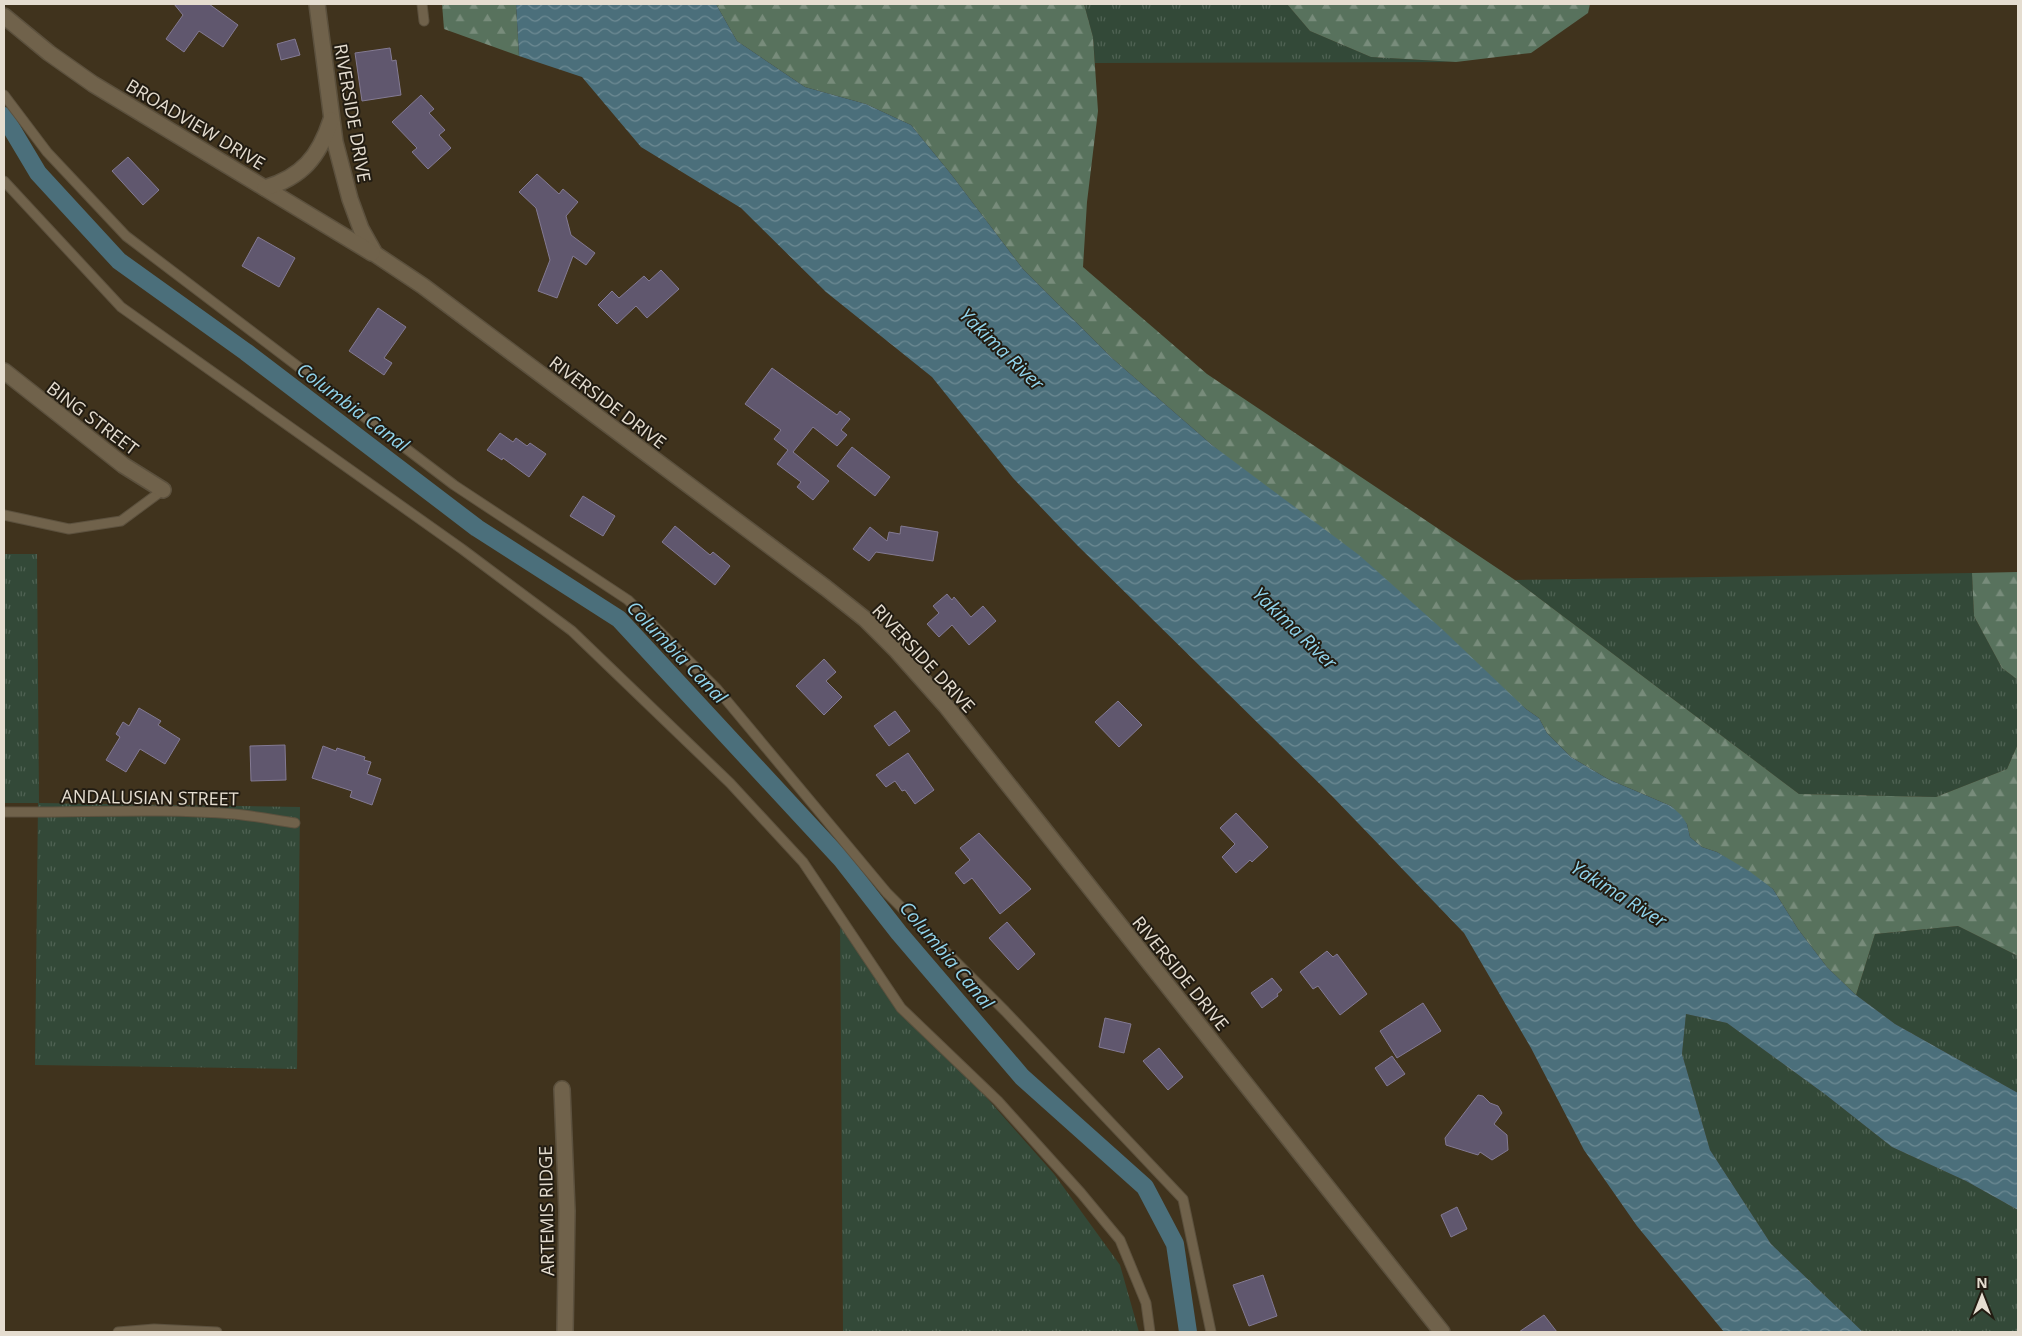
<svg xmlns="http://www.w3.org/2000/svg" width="2022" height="1336" viewBox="0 0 2022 1336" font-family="'Open Sans',sans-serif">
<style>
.grass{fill:url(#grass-tufts)}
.forest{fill:url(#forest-firs)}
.water{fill:url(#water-waves)}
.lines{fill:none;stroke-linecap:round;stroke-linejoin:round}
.canal{stroke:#4b6f7b;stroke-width:18}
.building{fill:#60576e;stroke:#837a93}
.service-casing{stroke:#5c513e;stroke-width:11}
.minor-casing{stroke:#5c513e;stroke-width:18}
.service{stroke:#70624b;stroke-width:9}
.minor{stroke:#70624b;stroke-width:15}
.labels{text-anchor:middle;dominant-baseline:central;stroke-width:4;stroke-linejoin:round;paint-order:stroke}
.street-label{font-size:18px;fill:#e5ddd0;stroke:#221c12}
.water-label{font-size:19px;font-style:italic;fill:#91d4ec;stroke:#221c12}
</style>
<defs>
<pattern id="grass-tufts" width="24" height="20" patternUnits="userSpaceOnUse" patternTransform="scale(1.25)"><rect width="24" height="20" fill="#334938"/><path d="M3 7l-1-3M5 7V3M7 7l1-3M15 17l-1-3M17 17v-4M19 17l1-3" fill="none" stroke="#506354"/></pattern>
<pattern id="forest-firs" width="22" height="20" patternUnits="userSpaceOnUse" patternTransform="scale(1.25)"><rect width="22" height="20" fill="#58725d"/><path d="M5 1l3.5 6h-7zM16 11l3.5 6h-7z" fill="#788c7b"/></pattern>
<pattern id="water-waves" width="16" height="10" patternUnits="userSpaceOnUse" patternTransform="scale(1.25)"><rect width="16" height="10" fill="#4b6f7b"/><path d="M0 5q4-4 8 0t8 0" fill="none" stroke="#6d8a93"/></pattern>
</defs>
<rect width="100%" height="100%" fill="#40331d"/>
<g class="grass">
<polygon points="1084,4 1287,4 1310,31 1371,57 1456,62 1095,63 1093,37"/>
<polygon points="4,554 37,554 39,803 300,807 297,1069 35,1065 38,803 4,803"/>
<polygon points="1972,573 1974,616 2002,668 2018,680 2018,744 2007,769 1936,797 1799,794 1515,580"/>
<polygon points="840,917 882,979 1054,1174 1120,1265 1139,1332 843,1332"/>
<polygon points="1958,926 2018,956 2018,1093 1895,1024 1856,995 1875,934"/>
<polygon points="1686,1014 1727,1023 1826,1095 1892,1147 1966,1181 2018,1210 2018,1332 1863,1332 1771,1244 1710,1150 1682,1054"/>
</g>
<g class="forest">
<polygon points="442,4 516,4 519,56 444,29"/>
<polygon points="716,4 1084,4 1093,37 1098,111 1087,202 1083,267 1207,374 1515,580 1799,794 1936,797 2007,769 2018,744 2018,956 1958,926 1875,934 1856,995 1827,967 1798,929 1773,889 1717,852 1702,847 1690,837 1687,824 1671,806 1608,779 1571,757 1547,733 1539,718 1526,709 1212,445 1112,358 1023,269 951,174 911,125 866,104 805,87 737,41"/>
<polygon points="1287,4 1590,4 1588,13 1531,53 1456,62 1371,57 1310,31"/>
<polygon points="2018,572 2018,680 2002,668 1974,616 1972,573"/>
</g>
<polygon class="water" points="516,4 716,4 737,41 805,87 866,104 911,125 951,174 1023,269 1112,358 1212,445 1359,555 1443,630 1526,709 1539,718 1547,733 1571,757 1608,779 1671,806 1681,815 1687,824 1690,837 1702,847 1717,852 1749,871 1773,889 1798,929 1827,967 1856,995 1895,1024 2018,1093 2018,1210 1966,1181 1892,1147 1826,1095 1727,1023 1686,1014 1682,1054 1710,1150 1771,1244 1863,1332 1724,1332 1637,1226 1584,1150 1531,1048 1464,933 1331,795 1077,545 1013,478 932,377 826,292 741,208 641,147 582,77 519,56"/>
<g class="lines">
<polyline class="canal" points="4,116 38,173 119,261 246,352 477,528 619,619 842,860 899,933 1022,1077 1145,1187 1175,1244 1188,1332"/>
</g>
<g class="building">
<polygon points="174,4 209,4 238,25 223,47 199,31 184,52 166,39 183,15"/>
<polygon points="295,39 300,55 281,60 277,44"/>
<polygon points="390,48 392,61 396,60 401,95 362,101 355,53"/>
<polygon points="421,95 434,109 429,113 445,130 439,135 451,148 428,169 412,152 417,148 392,122"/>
<polygon points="128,157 159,190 143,205 112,171"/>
<polygon points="537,174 559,194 563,189 578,202 566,216 571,235 595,253 586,265 573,256 557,298 538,291 550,260 536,208 519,192"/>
<polygon points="258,237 295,258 279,287 242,266"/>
<polygon points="661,270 679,289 647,318 636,306 617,324 598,305 612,291 619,298 644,276 649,281"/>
<polygon points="378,308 406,327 384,358 392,363 384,375 349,351"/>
<polygon points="772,368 837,415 840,411 850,419 841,430 847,435 837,446 813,427 793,452 829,481 813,500 797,487 801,482 777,464 788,450 774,439 781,430 745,404"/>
<polygon points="500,433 513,442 516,438 527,446 530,443 546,454 529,477 503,458 502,460 487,450"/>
<polygon points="852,447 890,477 875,496 837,466"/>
<polygon points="583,496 615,516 603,536 570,516"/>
<polygon points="675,526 710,555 713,552 730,566 715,585 662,542"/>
<polygon points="901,526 938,532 933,561 876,552 869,561 853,549 870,527 887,541 889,532 900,534"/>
<polygon points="947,594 952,600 954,597 971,617 983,606 996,621 969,645 952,625 939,637 927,624 939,613 933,606"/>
<polygon points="824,659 836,672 826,681 842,697 824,715 796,686"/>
<polygon points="1118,701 1142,725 1119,747 1095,722"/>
<polygon points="139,708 161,721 158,725 180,739 165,764 140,749 126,772 106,760 120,737 116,734 123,722 129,726"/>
<polygon points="895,711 910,731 889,746 874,726"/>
<polygon points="285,745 286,780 251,781 250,746"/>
<polygon points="323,746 336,751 337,748 365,757 364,760 371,762 367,774 381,779 372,805 350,797 352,791 312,778"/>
<polygon points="908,753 934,790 915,804 905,790 902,791 895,781 886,787 876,775"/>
<polygon points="1236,813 1268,847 1252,862 1250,860 1236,873 1222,857 1235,844 1220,828"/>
<polygon points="979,833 1031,889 1000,914 972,878 964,884 955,873 970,860 960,848"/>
<polygon points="1007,922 1035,954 1018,970 989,938"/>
<polygon points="1327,951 1333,957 1337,954 1367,994 1340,1015 1318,986 1313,989 1300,972"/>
<polygon points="1272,978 1282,990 1277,994 1278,996 1262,1008 1251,993"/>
<polygon points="1423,1003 1441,1031 1397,1058 1380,1031"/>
<polygon points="1105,1018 1131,1024 1124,1053 1099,1047"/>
<polygon points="1159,1048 1183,1077 1168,1090 1143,1061"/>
<polygon points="1392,1056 1405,1074 1387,1086 1375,1068"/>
<polygon points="1478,1095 1483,1096 1490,1103 1498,1106 1502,1113 1494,1124 1507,1135 1508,1150 1492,1160 1480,1152 1478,1155 1446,1145 1445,1138"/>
<polygon points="1457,1207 1467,1229 1451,1237 1441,1215"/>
<polygon points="1263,1275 1277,1316 1249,1326 1233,1285"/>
<polygon points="1544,1315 1557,1332 1519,1332"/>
</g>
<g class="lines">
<g class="service-casing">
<g id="service">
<polyline points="422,4 424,21"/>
<polyline points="4,95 47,152 126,236 454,485 628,600 717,689 887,893 1005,1011 1183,1199 1211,1332"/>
<polyline points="4,181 121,307 462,549 572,631 730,783 803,862 901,1008 998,1101 1081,1193 1120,1240 1146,1303 1150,1332"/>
<polyline points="4,515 69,529 121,521 163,490"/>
<path d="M4 812C81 813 158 808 234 814 255 816 275 820 295 823"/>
<polyline points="118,1332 154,1329 217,1332"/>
</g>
</g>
<g class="minor-casing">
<g id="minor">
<polyline points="317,4 335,142 350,199 361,229 375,254 423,286 826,588 865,619 897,651 946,706 1442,1332"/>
<polyline points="4,16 49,53 93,84 372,253"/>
<path d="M265 188C302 177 319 157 331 120"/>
<polyline points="4,371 123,465 163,490"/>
<polyline points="562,1089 567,1211 565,1332"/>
</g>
</g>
<use href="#service" class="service"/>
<use href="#minor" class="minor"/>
</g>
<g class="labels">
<g class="street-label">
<text transform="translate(353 113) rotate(80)">RIVERSIDE DRIVE</text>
<text transform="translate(196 124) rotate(31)">BROADVIEW DRIVE</text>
<text transform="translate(608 402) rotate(37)">RIVERSIDE DRIVE</text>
<text transform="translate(93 418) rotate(37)">BING STREET</text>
<text transform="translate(924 658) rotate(47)">RIVERSIDE DRIVE</text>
<text transform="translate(150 797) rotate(1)">ANDALUSIAN STREET</text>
<text transform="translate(1181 973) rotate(51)">RIVERSIDE DRIVE</text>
<text transform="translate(546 1211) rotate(-91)">ARTEMIS RIDGE</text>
</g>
<g class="water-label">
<text transform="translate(1002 349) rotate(44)">Yakima River</text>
<text transform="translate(353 407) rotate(37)">Columbia Canal</text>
<text transform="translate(1295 628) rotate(44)">Yakima River</text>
<text transform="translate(677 652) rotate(46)">Columbia Canal</text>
<text transform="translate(1619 894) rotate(32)">Yakima River</text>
<text transform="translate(947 955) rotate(50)">Columbia Canal</text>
</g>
</g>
<rect width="2022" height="1336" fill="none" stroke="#e5ddd0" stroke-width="10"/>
<g transform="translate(1982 1296)" stroke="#221c12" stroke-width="4" paint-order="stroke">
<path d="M0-4L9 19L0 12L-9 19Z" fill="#e5ddd0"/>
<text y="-8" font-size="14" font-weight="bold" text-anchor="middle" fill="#e5ddd0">N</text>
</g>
</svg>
